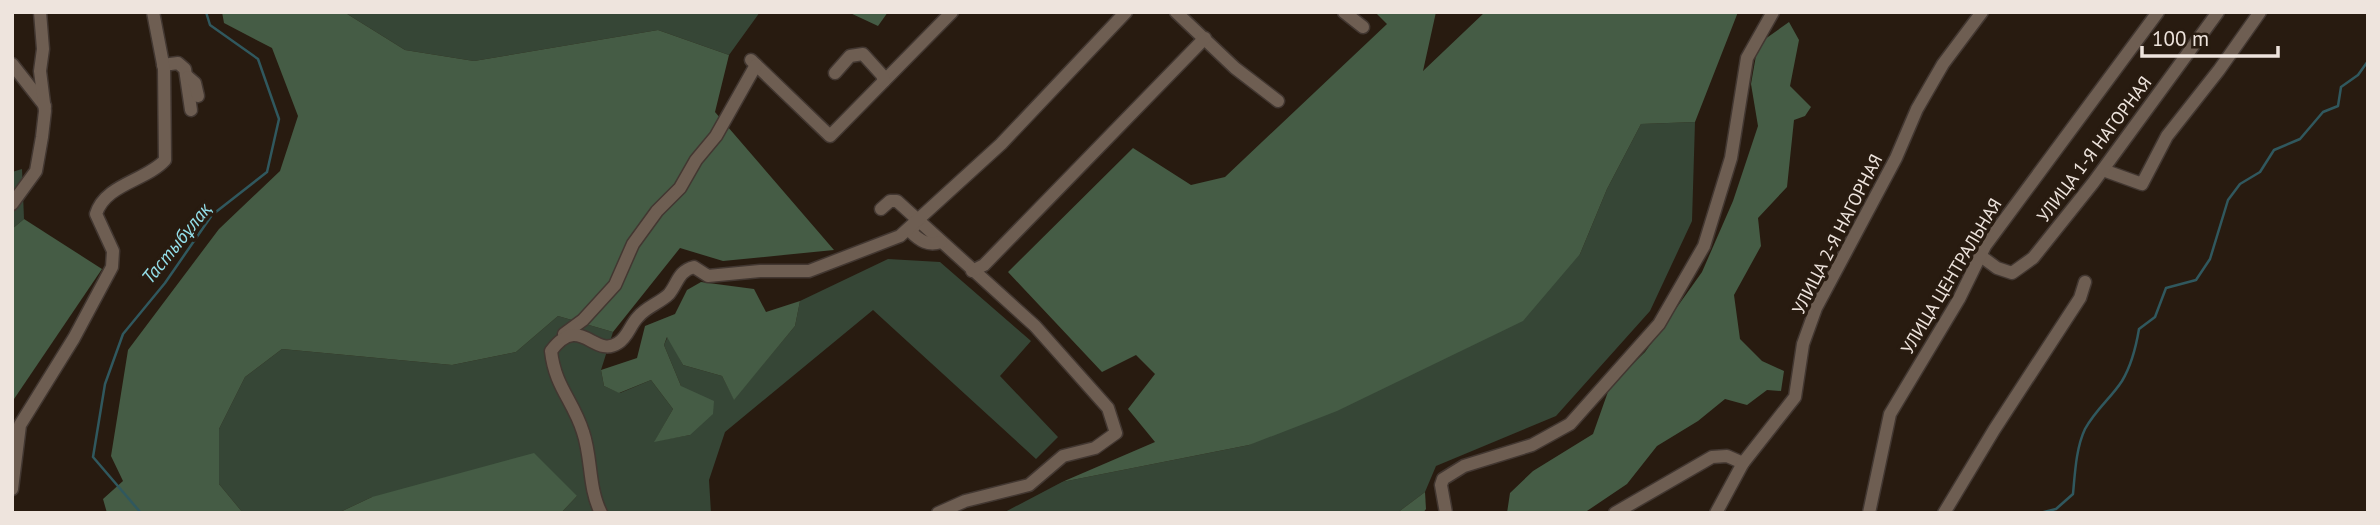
<svg xmlns="http://www.w3.org/2000/svg" width="2380" height="525" viewBox="0 0 2380 525" font-family="'PT Sans',sans-serif">
<style>
.green{fill:#364636}
.forest{fill:#455c45}
.lines{fill:none;stroke-linecap:round;stroke-linejoin:round}
.stream{stroke:#30585e;stroke-width:2.5}
.minor-casing{stroke:#423731;stroke-width:15}
.minor{stroke:#6e5e52;stroke-width:12}
.labels{text-anchor:middle;dominant-baseline:central;stroke-width:7;stroke-linejoin:round;paint-order:stroke}
.street-label{font-size:18px;fill:#eee4dd;stroke:#281b10}
.water-label{font-size:19px;font-style:italic;fill:#94e0eb;stroke:#281b10}
</style>
<rect width="100%" height="100%" fill="#281b10"/>
<g class="green">
<polygon points="344,12 760,12 729,55 658,30 474,61 405,50"/>
<polygon points="1695,122 1692,221 1650,311 1556,416 1436,466 1425,492 1397,513 1003,513 1062,482 1249,445 1580,254 1607,189 1641,124"/>
<polygon points="22,169 24,219 12,229 12,172"/>
<polygon points="888,259 940,262 1031,341 1000,376 1058,437 1036,459 873,310 725,432 709,480 711,513 561,513 577,496 372,497 338,513 243,513 219,484 219,429 245,377 282,349 452,365 516,352 558,316 613,332 601,370 604,386 620,393 651,380 673,409 655,441 690,435 681,386 664,345 668,336 683,365 722,376 734,399 795,326 800,301"/>
</g>
<g class="forest">
<polygon points="222,12 344,12 405,50 474,61 658,30 729,55 715,112 834,250 723,261 680,248 613,332 558,316 516,352 452,365 282,349 245,377 219,429 219,484 243,513 107,513 103,499 123,481 111,456 128,350 219,229 280,171 298,116 272,48 224,23"/>
<polygon points="848,12 888,12 878,26"/>
<polygon points="1375,12 1436,12 1423,71 1485,12 1738,12 1695,122 1641,124 1607,189 1580,254 1523,321 1337,411 1249,445 1062,482 1155,442 1128,409 1155,374 1136,355 1102,372 1008,272 1133,148 1191,185 1225,177 1387,24"/>
<polygon points="1789,22 1799,40 1790,86 1811,107 1805,116 1794,120 1787,187 1758,218 1761,246 1734,295 1740,339 1762,361 1784,371 1781,391 1767,390 1747,405 1725,399 1698,421 1657,446 1627,484 1584,513 1507,513 1510,493 1533,471 1593,434 1610,386 1645,352 1702,272 1733,201 1758,126 1751,84 1758,44"/>
<polygon points="24,219 102,269 12,402 12,229"/>
<polygon points="701,282 754,289 766,312 800,301 795,326 734,400 722,376 683,365 667,337 664,345 681,386 714,401 713,414 690,435 654,442 673,409 651,380 619,393 604,386 601,370 637,358 645,326 675,314 687,290"/>
<polygon points="534,453 577,496 561,513 338,513 372,497"/>
<polygon points="1425,492 1426,509 1423,513 1397,513"/>
</g>
<g class="lines">
<g class="stream">
<polyline points="141,513 93,457 105,384 123,334 165,283 212,215 267,172 279,119 258,59 210,25 206,12"/>
<path d="M2040 513 2056 509 2073 494C2075 473 2076 448 2085 429 2096 409 2111 398 2122 381 2131 366 2136 347 2139 329L2155 317 2166 288 2196 280 2210 259 2228 200 2240 184 2260 172 2274 150 2300 139 2323 112 2338 106 2341 87 2358 75 2368 61"/>
</g>
<g class="minor-casing">
<g id="minor">
<polyline points="1176,12 1235,68 1278,101"/>
<polyline points="1344,12 1363,27"/>
<polyline points="751,60 830,136 952,12"/>
<polyline points="12,64 45,106"/>
<polyline points="163,65 178,63 185,69 191,110"/>
<polyline points="835,73 850,56 863,54 882,75 884,81"/>
<polyline points="188,77 195,83 198,96"/>
<polyline points="2103,170 2142,184 2167,136 2219,70 2260,12"/>
<polyline points="12,204 36,171 42,137 45,111 40,71 43,49 40,12"/>
<polyline points="881,209 890,201 897,201 1035,326 1108,408 1116,433 1095,448 1063,456 1029,485 965,501 938,513"/>
<path d="M916 223 911 232C920 241 928 246 941 242"/>
<polyline points="1982,257 1997,268 2012,273 2033,258 2093,183 2218,12"/>
<polyline points="972,271 984,265 1205,38"/>
<polyline points="564,334 583,320 615,285 633,244 657,211 680,188 696,160 716,136 756,65"/>
<path d="M12 489 20 425 74 338 112 267 113 251 96 214C105 184 146 181 165 160L164 69 153 12"/>
<path d="M601 513C588 487 592 458 583 432 573 400 555 387 551 351 580 312 594 359 618 343 628 337 630 325 638 317 646 307 660 303 669 294 678 283 678 271 694 267L708 276 760 271H809L900 236 1001 144 1126 12"/>
<polyline points="1446,513 1441,485 1443,479 1464,466 1532,445 1570,424 1659,324 1704,246 1731,158 1747,58 1773,12"/>
<polyline points="1615,513 1712,457 1727,456 1743,463"/>
<polyline points="1716,513 1743,463 1795,397 1803,344 1816,308 1896,158 1917,109 1943,64 1982,12"/>
<polyline points="1869,513 1890,414 1959,299 1985,246 2158,12"/>
<polyline points="1944,513 1994,430 2080,298 2085,282"/>
</g>
</g>
<use href="#minor" class="minor"/>
</g>
<g class="labels">
<g class="street-label">
<text transform="translate(2094 149) rotate(-53)">УЛИЦА 1-Я НАГОРНАЯ</text>
<text transform="translate(1837 234) rotate(-63)">УЛИЦА 2-Я НАГОРНАЯ</text>
<text transform="translate(1951 276) rotate(-59)">УЛИЦА ЦЕНТРАЛЬНАЯ</text>
</g>
<g class="water-label">
<text transform="translate(176 243) rotate(-51)">Тастыбұлақ</text>
</g>
</g>
<rect width="2380" height="525" fill="none" stroke="#eee4dd" stroke-width="28"/>
<path d="M2142 46v10h136v-10" fill="none" stroke="#eee4dd" stroke-width="3.5"/>
<text x="2152" y="46" font-size="21" fill="#eee4dd" stroke="#281b10" stroke-width="5" paint-order="stroke">100 m</text>
</svg>
